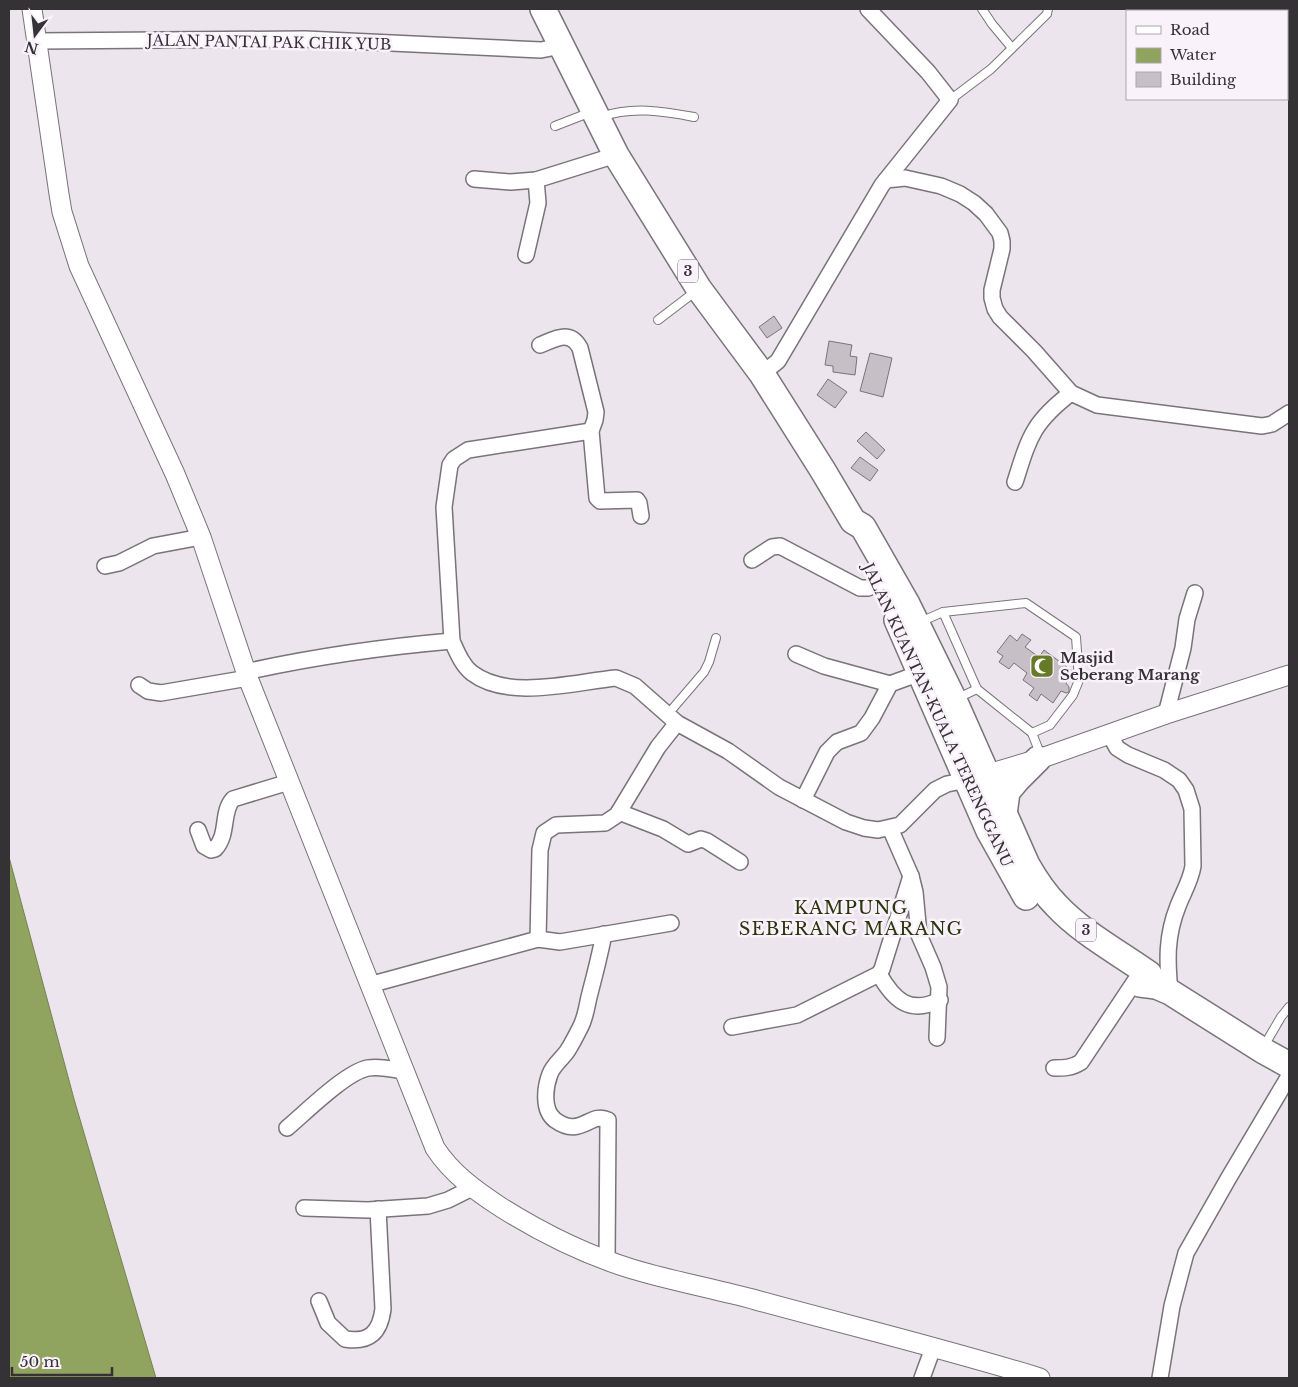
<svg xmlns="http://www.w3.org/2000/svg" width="1298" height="1387" viewBox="0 0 1298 1387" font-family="'Libre Baskerville',serif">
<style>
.water{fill:#91a45f;stroke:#758252}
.building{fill:#c6bfc6;stroke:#7a737a}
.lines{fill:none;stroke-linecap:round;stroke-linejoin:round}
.service-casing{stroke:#7a737a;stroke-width:10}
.minor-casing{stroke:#7a737a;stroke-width:18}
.tertiary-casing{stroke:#7a737a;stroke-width:21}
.trunk-casing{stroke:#7a737a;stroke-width:28}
.service{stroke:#fff;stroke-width:8}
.minor{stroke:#fff;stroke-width:15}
.tertiary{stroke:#fff;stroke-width:19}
.trunk{stroke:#fff;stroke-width:25}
.labels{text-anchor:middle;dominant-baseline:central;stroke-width:5;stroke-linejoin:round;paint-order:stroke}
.shield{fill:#faf2fa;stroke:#706c70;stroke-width:1}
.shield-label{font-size:14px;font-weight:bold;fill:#353235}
.street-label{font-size:15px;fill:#353235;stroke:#faf2fa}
.poi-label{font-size:15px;font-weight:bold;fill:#353235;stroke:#faf2fa;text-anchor:start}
.quarter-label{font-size:18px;letter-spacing:1px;fill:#2b350e;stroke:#faf2fa}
</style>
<rect width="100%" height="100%" fill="#ede5ed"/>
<polygon class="water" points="9,857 74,1099 156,1378 9,1378"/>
<g class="building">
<polygon points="774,316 782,328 767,338 759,327"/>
<polygon points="829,341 852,345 850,356 857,357 855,375 833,372 833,366 825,365"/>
<polygon points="870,353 892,358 883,397 860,391"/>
<polygon points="828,379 847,392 835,408 817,395"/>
<polygon points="866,432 885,450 877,459 857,441"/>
<polygon points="860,457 878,470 870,481 851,468"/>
<polygon points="1022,634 1031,640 1025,647 1039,657 1044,650 1075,673 1066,683 1069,687 1069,692 1066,693 1061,691 1053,703 1041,694 1037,701 1029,695 1034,688 1023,680 1027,673 1014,663 1009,669 999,662 1003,656 997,652 1010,635 1017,641"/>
</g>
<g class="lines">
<g class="service-casing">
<g id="service">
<polyline points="982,9 992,24 1012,48"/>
<polyline points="950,100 991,69 1047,14 1048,9"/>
<path d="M601 117C631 106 663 111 694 117"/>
<polyline points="555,126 591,112"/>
<polyline points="658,320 696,291"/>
<polyline points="943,612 977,689 1032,733"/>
<polyline points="920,622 943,612 1026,603 1076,637 1079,680 1073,695 1050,725 1032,733 1041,756"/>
<polyline points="956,699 977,689"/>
<polyline points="668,714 704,672 709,662 716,638"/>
<polyline points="1264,1046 1281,1017 1289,1007"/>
</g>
</g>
<g class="minor-casing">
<g id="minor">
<polyline points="868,9 928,72 950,100 886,180"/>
<polyline points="37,41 305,39 541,50 561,46"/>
<polyline points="474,179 511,182 536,180 616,155"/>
<polyline points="526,255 538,203 536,180"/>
<path d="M540 345C555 339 570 329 580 348L596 412 595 420 591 431 597 498 600 501 637 500 639 503 641 516"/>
<polyline points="762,374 778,361 882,185 886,180 905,178 941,186 960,194 974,203 986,214 1000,233 1002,241 1002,249 992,290 992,298 995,309 1000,317 1034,351 1071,393 1097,405 1262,426 1272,424 1289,413"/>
<path d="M591 431 468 450 454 459 450 465 444 507 452 641C457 652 462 665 472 673 509 701 574 682 616 678L635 686 677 723 728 751 779 787 846 822 864 828 878 830 900 825 935 790 947 784 967 780"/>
<path d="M1015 482C1029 438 1032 423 1071 393"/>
<polyline points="752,560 772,547 780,546 860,588 868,588 878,584"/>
<polyline points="105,566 119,563 153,546 201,537"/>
<polyline points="796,654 824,666 890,684"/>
<path d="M245 672C313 657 382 647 452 641"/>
<polyline points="139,685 148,691 161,693 248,678"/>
<polyline points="1166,714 1183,648 1187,619 1195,593"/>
<path d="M1110 735 1117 748 1128 755 1164 770 1179 780 1186 790 1192 809 1193 866C1191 880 1183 893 1178 906 1166 936 1167 961 1170 992"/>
<polyline points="803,800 827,752 837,742 861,733 872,718 890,684 920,673"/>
<polyline points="619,812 663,829 688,844 701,839 707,841 740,862"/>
<polyline points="890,828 911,876 915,892 919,935 933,967 939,987 937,1038"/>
<path d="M198 830 204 846 211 850 215 849C229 834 221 812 233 799L289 782"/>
<path d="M604 934C600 954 595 974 590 993 587 1004 586 1016 581 1026 577 1034 573 1042 568 1050 563 1058 553 1065 550 1074 545 1087 542 1110 555 1120 581 1139 590 1111 608 1120L607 1260"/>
<polyline points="538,939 560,942 671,923"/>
<path d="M879 974C894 1000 909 1015 940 1000"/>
<polyline points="369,985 538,939 540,850 544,833 556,825 605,823 617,815 658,747 677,723"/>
<polyline points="732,1027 797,1015 879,974 882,969 911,876"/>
<path d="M1054 1068C1064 1068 1072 1068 1081 1062L1135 981"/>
<path d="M287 1128C306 1112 346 1072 368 1068 380 1066 392 1069 403 1071"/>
<polyline points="304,1208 368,1210 428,1206 448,1200 472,1188"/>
<path d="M319 1301 328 1323 345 1339C370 1343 380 1332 383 1309L378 1209"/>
<polyline points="922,1378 933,1348"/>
<polyline points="1160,1378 1172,1306 1186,1253 1228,1179 1289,1076"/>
</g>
</g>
<g class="tertiary-casing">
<g id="tertiary">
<path d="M32 9 59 194 62 212 79 266 175 474 201 537 248 678 435 1148C452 1174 476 1191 502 1208 542 1233 586 1255 632 1269 672 1281 715 1289 756 1300 851 1326 946 1349 1040 1378"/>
<polyline points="975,778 1042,758 1166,714 1289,675"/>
</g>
</g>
<g class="trunk-casing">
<g id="trunk">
<path d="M543 9 616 155 699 289 762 374 822 469 853 521 863 527 907 604 954 700 1027 865C1035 879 1044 893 1056 905 1082 933 1118 952 1149 974L1156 986"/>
<polyline points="897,620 989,831 1026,897"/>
<polyline points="1004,814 1007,792 1017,780 1038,759"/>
<polyline points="1140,984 1156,986 1170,992 1262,1050 1289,1065"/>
</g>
</g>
<use href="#service" class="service"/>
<use href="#minor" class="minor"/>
<use href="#tertiary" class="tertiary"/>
<use href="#trunk" class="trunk"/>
</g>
<defs>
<g id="mosque-square" transform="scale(1.25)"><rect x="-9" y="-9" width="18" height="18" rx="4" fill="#667a29" stroke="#faf2fa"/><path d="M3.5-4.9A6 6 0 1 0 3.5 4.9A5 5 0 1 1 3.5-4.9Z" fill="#fff"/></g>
</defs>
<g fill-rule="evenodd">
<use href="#mosque-square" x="1042" y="666"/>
</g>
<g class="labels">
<g class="shield">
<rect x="678" y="259.5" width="20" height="23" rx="4"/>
<rect x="1076" y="918.5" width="20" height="23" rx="4"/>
</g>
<g class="shield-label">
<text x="688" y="271">3</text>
<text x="1086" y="930">3</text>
</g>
<g class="street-label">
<text transform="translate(269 42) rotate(1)">JALAN PANTAI PAK CHIK YUB</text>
<text transform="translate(938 715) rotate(65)">JALAN KUANTAN-KUALA TERENGGANU</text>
</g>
<g class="poi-label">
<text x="1060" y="657">Masjid<tspan x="1060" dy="17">Seberang Marang</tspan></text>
</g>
<g class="quarter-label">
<text x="851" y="908">KAMPUNG<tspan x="851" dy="21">SEBERANG MARANG</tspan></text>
</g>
</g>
<rect width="1298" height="1387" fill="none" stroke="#353235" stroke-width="20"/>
<rect x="1126" y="10" width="162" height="90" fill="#faf2fa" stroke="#aba5ab"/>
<rect x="1136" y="26" width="25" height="8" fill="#ffffff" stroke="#aba5ab"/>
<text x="1170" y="35" font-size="15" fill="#353235">Road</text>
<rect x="1136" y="48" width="25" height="15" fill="#91a45f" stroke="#aba5ab"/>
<text x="1170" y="60" font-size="15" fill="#353235">Water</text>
<rect x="1136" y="72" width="25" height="15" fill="#c6bfc6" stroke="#aba5ab"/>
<text x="1170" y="85" font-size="15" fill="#353235">Building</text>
<g transform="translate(35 35) rotate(195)" stroke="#faf2fa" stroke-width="4" paint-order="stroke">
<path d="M0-4L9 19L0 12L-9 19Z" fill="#353235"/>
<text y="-8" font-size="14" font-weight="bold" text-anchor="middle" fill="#353235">N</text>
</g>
<path d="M12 1367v8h100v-8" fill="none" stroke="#353235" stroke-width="2.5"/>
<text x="20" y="1367" font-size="15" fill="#353235" stroke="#faf2fa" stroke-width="4" paint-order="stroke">50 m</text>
</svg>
